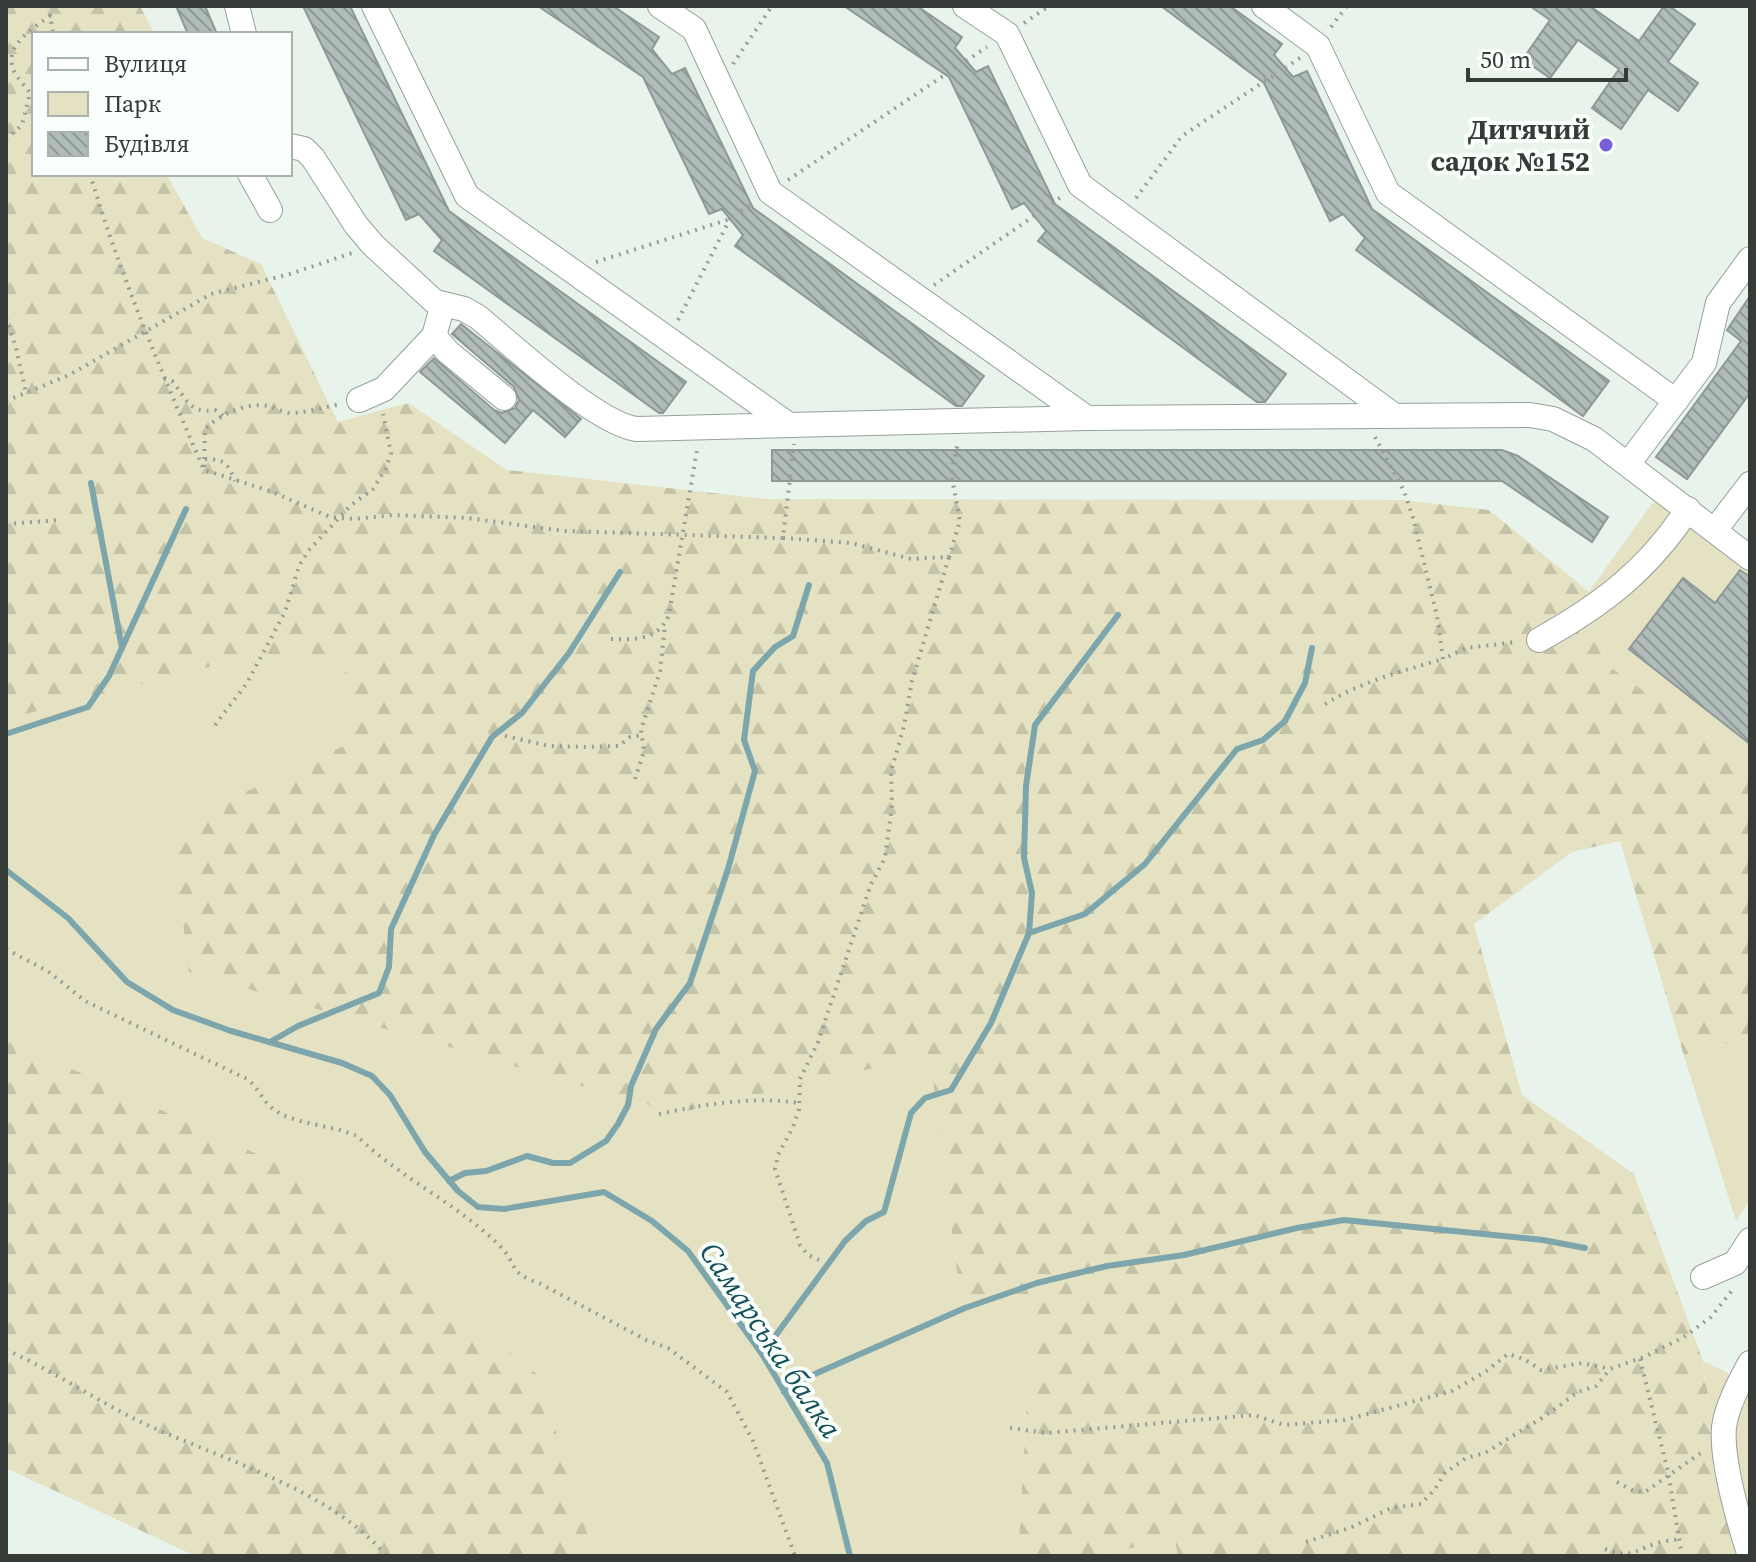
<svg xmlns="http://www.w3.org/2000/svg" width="1756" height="1562" viewBox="0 0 1756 1562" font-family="'Source Serif 4',serif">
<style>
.green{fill:#e4e2c2}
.forest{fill:url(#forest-firs)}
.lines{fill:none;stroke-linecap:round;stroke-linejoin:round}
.stream{stroke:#7ca5ac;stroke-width:6}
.building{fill:url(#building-back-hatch);stroke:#8c9996;stroke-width:2}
.minor-casing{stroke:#97a19b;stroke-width:26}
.path{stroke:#959c97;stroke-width:4;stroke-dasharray:2 6;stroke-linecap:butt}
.minor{stroke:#fff;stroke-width:24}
.poi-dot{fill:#785fd9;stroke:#f9fffb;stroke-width:3}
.labels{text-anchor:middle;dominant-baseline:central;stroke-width:8;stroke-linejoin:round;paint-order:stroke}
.poi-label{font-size:28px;font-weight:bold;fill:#373b38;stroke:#f9fffb;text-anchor:end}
.water-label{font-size:30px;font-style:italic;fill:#145059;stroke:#f9fffb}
</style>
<defs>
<pattern id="forest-firs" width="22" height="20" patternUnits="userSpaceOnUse" patternTransform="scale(2)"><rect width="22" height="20" fill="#e4e2c2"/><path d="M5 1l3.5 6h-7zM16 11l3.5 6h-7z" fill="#c4c3a7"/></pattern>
<pattern id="building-back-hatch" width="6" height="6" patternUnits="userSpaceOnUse" patternTransform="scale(2)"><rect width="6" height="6" fill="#afbcb9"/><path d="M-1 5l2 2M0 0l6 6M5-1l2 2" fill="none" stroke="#8f9a97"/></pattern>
</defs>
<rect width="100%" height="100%" fill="#e8f3ec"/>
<g class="green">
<polygon points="1656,498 1750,567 1750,767 1606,664 1589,592"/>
<polygon points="344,660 353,742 171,827 677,1113 930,1055 960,1296 1033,1299 1018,1556 196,1556 6,1468 6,719 217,665"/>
<polygon points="1750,1035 1750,1200 1736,1221 1685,1059"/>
<polygon points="1703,1361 1750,1384 1750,1556 1735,1556 1725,1517"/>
<polygon points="1176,1539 1178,1556 1094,1556"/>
</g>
<g class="forest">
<polygon points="6,6 140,6 155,34 34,34 34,174 172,174 168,177 202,238 261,264 338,422 408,403 507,470 767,499 1401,500 1489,510 1589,592 1606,664 1750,767 1750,1035 1685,1059 1620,841 1572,852 1474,924 1522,1095 1634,1174 1703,1361 1725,1517 1735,1556 1178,1556 1175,1539 1094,1556 1018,1556 1033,1300 960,1296 930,1055 677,1113 189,972 171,827 352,742 344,660 217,665 6,719"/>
<polygon points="6,1039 279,1164 539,1376 594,1556 196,1556 6,1468"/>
</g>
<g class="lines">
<g class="stream">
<polyline points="91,483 122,648"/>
<polyline points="6,734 88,707 109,676 186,509"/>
<polyline points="6,870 68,918 127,982 173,1010 231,1031 342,1063 372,1076 390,1095 425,1152 458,1191 478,1207 504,1209 604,1192 652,1221 688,1251 762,1354 827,1463 850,1556"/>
<polyline points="1029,933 1032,893 1024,858 1026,786 1035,725 1118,615"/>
<polyline points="270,1042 298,1026 379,993 389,967 391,929 434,835 492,737 522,713 569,653 620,572"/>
<polyline points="449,1181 465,1173 486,1171 527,1156 553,1163 570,1163 606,1141 618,1124 628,1105 631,1086 656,1029 690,983 728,869 755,771 744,740 753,671 775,647 793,636 809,585"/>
<polyline points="762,1354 845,1241 866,1221 884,1212 911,1113 925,1098 951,1090 991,1023 1029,933 1085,914 1145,864 1237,749 1263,740 1285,721 1305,683 1312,648"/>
<polyline points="784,1392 817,1373 965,1308 1037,1283 1107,1266 1184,1255 1297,1228 1344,1220 1543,1240 1585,1248"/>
</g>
</g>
<g class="building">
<polygon points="176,6 205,6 217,34 188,34"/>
<polygon points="303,6 350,6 449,211 686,382 663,413 659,413 434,251 442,240 419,214 406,220"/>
<polygon points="538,6 613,6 659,37 652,49 672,74 685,68 753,208 984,376 962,406 956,406 735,246 743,235 722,209 709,214 643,77"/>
<polygon points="844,6 917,6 962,37 955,48 976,72 988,66 1055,204 1286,374 1265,402 1257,402 1038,241 1046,231 1024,203 1012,209 949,77"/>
<polygon points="1161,6 1230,6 1282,44 1274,55 1293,77 1307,71 1372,209 1609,381 1583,416 1356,250 1365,238 1343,214 1330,221 1264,83"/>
<polygon points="1530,6 1590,6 1639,41 1664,6 1669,6 1695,24 1668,62 1698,83 1678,111 1648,90 1621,129 1592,108 1619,69 1578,40 1550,78 1523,59 1550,20"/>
<polygon points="1750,296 1750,393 1687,479 1656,457 1741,341 1727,330"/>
<polygon points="461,324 581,419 565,437 533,410 505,443 420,372 434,358 494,410 502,413 515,408 519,400 514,387 452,334"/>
<polygon points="772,450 1502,450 1518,456 1608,517 1592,542 1502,481 772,481"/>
<polygon points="1740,570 1750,577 1750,744 1629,649 1683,578 1715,603"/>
</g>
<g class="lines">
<g class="minor-casing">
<g id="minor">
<polyline points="237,6 244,34"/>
<polyline points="660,6 694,29 770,192 1087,418"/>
<polyline points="965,6 1007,34 1080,185 1392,414"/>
<polyline points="1264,6 1318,46 1388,193 1676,401"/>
<path d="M290 146 304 149 313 158 356 225 373 245 435 302 464 309 478 317C512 345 598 425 637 429L789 425 467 196 374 6"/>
<polyline points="250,174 270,210"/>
<polyline points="434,336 448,352 504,398"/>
<polyline points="359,400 384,389 434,336 443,304"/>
<polyline points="789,425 1087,418 1530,415 1553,419 1594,439 1750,558"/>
<polyline points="1628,464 1704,363 1718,303 1750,259"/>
<polyline points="1715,530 1750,484"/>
<path d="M1539 640C1602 605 1648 570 1688 509"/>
<polyline points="1703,1277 1735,1263 1750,1240"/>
<path d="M1750 1363C1740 1382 1727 1405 1724 1427 1721 1460 1739 1523 1750 1556"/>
</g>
</g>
<g class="path">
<polyline points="49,6 53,34"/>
<polyline points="1024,23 1049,6"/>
<polyline points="1331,27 1347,6"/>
<polyline points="966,61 987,47"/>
<polyline points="733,64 772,6"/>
<polyline points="1285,68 1300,58"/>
<path d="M6 139 22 125 30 93C25 86 18 79 14 71 2 46 34 28 51 15"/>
<path d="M90 174C120 275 162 373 204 470L270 491 330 517 354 519 393 515 468 518 564 531 783 538 794 444"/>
<polyline points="788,180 955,68"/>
<polyline points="1136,198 1182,136 1274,75"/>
<polyline points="1045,208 1061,197"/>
<polyline points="741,211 754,203"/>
<polyline points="596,262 730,219"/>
<polyline points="934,285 1034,216"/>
<polyline points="6,318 16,348 26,393"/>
<polyline points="678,320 730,219"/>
<path d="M164 379 172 381C187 399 189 414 215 410L223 416"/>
<polyline points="6,401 69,375 211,294 290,274 352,253"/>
<polyline points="1375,437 1404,491 1413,518 1437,616 1443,659 1466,648 1517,642"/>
<path d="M205 459C225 459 228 464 235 481"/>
<path d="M204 467 205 429C221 414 246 402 268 406 276 408 283 413 292 413 309 412 324 407 341 404"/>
<polyline points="6,524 60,520"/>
<polyline points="783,538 851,543 911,559 949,557 960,521 951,473 958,443"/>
<path d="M611 639C635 640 660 640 669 614L697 450"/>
<path d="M1325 704C1361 682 1402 671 1443 659"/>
<polyline points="215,725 247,683 285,612 299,566 308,551 350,506 373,489 386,468 391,453 383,414"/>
<polyline points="505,736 549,746 587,747 619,746 630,737 642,735"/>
<polyline points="635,779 644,751 641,730 660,671 665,626"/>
<path d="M6 949 49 972 85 1001 247 1079C258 1087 262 1100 272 1108 290 1124 333 1125 357 1136 400 1178 458 1204 500 1246 519 1266 507 1272 539 1283L646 1340 668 1348 727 1392 753 1441 795 1556"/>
<path d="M659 1114C707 1104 751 1096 799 1103"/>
<polyline points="819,1260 808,1255 800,1245 775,1169 778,1155 793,1127 799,1109 800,1079 818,1042 871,884 885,858 892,806 891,772 904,726 912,681 949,557"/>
<path d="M6 1350C53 1370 95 1400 141 1422 217 1458 333 1490 386 1556"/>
<polyline points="1640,1359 1668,1472 1682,1556"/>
<polyline points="1010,1428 1046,1433 1254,1415 1284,1425 1345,1420 1452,1391 1485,1372 1508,1354 1524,1359 1541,1370 1582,1363 1610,1369"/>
<polyline points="1617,1482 1634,1491 1645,1492 1702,1452"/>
<polyline points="1306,1542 1350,1528 1391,1508 1421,1504 1435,1489 1445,1473 1466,1458 1485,1453 1545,1416 1578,1392 1596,1386 1610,1369 1644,1357 1684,1337 1711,1317 1734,1288"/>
<path d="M1605 1549C1631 1558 1630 1553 1654 1544 1661 1541 1671 1541 1679 1539"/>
</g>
<use href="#minor" class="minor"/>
</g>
<circle class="poi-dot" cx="1606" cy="145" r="8"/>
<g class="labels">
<g class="poi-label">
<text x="1590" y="129">Дитячий<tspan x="1590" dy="32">садок №152</tspan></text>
</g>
<g class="water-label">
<text transform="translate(771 1340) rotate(56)">Самарська балка</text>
</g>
</g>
<rect width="1756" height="1562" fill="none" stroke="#373b38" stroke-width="16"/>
<rect x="32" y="32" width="260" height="144" fill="#f9fffb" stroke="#abb1ad" stroke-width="2"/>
<rect x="48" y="58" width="40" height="12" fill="#ffffff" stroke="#abb1ad" stroke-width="2"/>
<text x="104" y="72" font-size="24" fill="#373b38">Вулиця</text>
<rect x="48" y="92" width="40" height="24" fill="#e4e2c2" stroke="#abb1ad" stroke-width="2"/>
<text x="104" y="112" font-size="24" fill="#373b38">Парк</text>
<rect x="48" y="132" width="40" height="24" fill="url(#building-back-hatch)" stroke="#abb1ad" stroke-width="2"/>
<text x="104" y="152" font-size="24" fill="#373b38">Будівля</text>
<path d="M1468 68v12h158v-12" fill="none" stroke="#373b38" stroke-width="4"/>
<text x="1480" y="68" font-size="24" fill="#373b38" stroke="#f9fffb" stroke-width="6" paint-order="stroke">50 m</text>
</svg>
